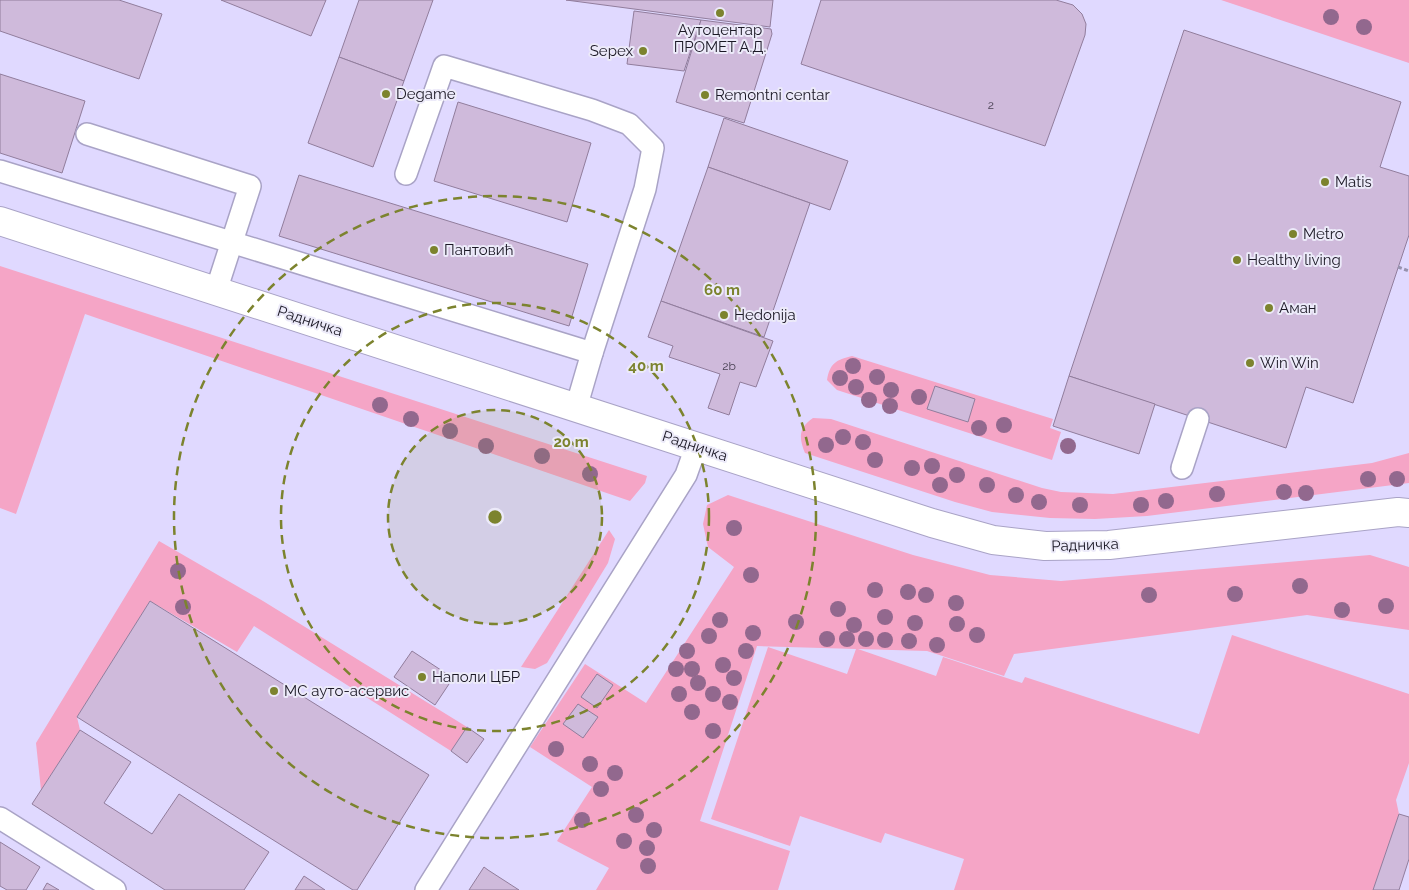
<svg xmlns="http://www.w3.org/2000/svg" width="1409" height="890" viewBox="0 0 1409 890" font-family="Raleway,sans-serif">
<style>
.green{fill:#f5a5c6}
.building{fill:#cfbadb;stroke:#917d9c}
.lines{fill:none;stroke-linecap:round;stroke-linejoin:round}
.service-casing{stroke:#a9a3c6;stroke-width:24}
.minor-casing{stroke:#a9a3c6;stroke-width:30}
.path{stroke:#9893af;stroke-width:3;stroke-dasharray:4 2.5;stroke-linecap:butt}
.service{stroke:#fff;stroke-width:21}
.minor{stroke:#fff;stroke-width:28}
.tree{fill:#92688e}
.ring{fill:none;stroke:#7c832e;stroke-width:2.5;stroke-dasharray:9 6}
.poi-dot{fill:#7c832e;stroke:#eceaf9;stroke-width:2}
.labels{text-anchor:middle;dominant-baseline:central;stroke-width:4;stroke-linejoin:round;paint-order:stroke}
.number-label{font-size:12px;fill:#484052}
.poi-label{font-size:15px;fill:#1b1825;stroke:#eceaf9;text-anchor:start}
.street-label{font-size:15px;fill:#1b1825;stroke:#eceaf9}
.centre{fill:#7c832e;stroke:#eceaf9;stroke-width:2.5}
.ring-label{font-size:15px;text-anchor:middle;font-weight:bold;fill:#7c832e;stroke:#eceaf9;stroke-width:4;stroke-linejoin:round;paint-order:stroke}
</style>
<rect width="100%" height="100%" fill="#e0d9ff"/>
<g class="green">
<polygon points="1221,0 1409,0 1409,63"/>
<polygon points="0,266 647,476 645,483 630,501 85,314 16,514 0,508"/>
<path d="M852 356 1053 419 1050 428 1061 432 1052 460 837 390 827 380C830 363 836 360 852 356Z"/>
<path d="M813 418 831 419 1042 488 1061 492 1113 494 1372 463 1409 453V483L1147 516 1095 519 1050 518 992 512 955 502 805 453C799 438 798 428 813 418Z"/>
<polygon points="728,495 913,555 990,575 1061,581 1370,555 1409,567 1409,630 1307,615 1014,654 1004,676 927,651 858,649 936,676 943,657 1022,683 1025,677 1199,734 1232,635 1409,694 1409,763 1396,800 1399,814 1374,890 954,890 964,859 885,833 881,843 800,816 790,846 711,819 768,647 847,674 856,649 757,646 700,821 790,851 778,890 596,890 609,868 557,841 592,787 530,747 585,664 646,703 734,567 708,547 703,524 707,505"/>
<polygon points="609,530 615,539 608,563 547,663 535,669 521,667"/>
<polygon points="159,541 263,601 467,727 451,751 254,626 237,652 150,601 77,717 80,730 41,790 36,743"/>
</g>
<g class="building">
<polygon points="0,0 119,0 162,14 139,79 0,31"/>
<polygon points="221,0 326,0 311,36"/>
<polygon points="359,0 433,0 404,81 339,57"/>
<polygon points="566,0 773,0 770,27"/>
<polygon points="821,0 1056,0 1073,5 1082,14 1086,24 1085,35 1045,146 801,64"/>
<polygon points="634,11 701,20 684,71 627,64"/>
<polygon points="701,20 771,29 772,34 744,123 676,102"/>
<polygon points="1184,30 1401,102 1380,167 1409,176 1409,235 1353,403 1306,387 1286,448 1069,376"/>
<polygon points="339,57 404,81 373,167 308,143"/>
<polygon points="0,74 85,101 62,173 0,153"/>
<polygon points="458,102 591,143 567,222 434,181"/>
<polygon points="724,118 848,161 830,210 708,167"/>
<polygon points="708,167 810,203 764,337 661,301"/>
<polygon points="299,175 588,264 569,326 279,236"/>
<polygon points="661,301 773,341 756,387 740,382 729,415 708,408 720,374 669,357 673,346 648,337"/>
<polygon points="1069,376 1155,404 1139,454 1053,426"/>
<polygon points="935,386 975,399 968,422 927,409"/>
<polygon points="150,601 429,775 357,890 353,890 77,717"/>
<polygon points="412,651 453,678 435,705 394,677"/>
<polygon points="597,674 613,685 597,708 581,697"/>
<polygon points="578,704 598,717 583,738 563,724"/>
<polygon points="467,727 484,739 467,763 451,751"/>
<polygon points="80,730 131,762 104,803 152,834 179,794 269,852 244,890 165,890 32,804"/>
<polygon points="1399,814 1409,817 1409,859 1399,890 1373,890"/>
<polygon points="0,842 40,867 26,890 7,890 0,886"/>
<polygon points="484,867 488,870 519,890 469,890"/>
<polygon points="304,876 325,890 295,890"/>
<polygon points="47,883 59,890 43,890"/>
</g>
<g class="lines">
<g class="service-casing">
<g id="service">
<polyline points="87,134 250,186 216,291"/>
<polyline points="0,171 592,353 576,408"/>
<polyline points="406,174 444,66 592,110 629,124 653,148 645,189 592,353"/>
<polyline points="1182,468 1198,419"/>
<polyline points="0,818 115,890"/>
<polyline points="426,890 686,475 696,447"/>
</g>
</g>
<g class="minor-casing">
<polyline id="minor" points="0,221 932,523 993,540 1045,546 1109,545 1398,512 1409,513"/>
</g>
<polyline class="path" points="1398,267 1409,271"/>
<use href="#service" class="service"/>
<use href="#minor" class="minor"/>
</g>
<g class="tree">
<circle cx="1331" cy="17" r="8"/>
<circle cx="1364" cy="27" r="8"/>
<circle cx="853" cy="366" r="8"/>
<circle cx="877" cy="377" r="8"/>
<circle cx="840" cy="378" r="8"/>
<circle cx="856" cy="387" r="8"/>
<circle cx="891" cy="390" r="8"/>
<circle cx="919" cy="397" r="8"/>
<circle cx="869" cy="400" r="8"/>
<circle cx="380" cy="405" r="8"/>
<circle cx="890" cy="406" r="8"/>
<circle cx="411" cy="419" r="8"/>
<circle cx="1004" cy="425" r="8"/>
<circle cx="979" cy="428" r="8"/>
<circle cx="450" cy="431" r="8"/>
<circle cx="843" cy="437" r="8"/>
<circle cx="863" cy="442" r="8"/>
<circle cx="826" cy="445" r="8"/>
<circle cx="486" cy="446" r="8"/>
<circle cx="1068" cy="446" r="8"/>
<circle cx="542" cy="456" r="8"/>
<circle cx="875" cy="460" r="8"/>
<circle cx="932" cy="466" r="8"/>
<circle cx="912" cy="468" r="8"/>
<circle cx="590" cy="474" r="8"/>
<circle cx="957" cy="475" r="8"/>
<circle cx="1368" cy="479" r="8"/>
<circle cx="1397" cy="479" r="8"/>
<circle cx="940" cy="485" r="8"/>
<circle cx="987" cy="485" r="8"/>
<circle cx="1284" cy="492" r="8"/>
<circle cx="1306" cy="493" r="8"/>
<circle cx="1217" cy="494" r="8"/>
<circle cx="1016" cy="495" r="8"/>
<circle cx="1166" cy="501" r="8"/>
<circle cx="1039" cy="502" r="8"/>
<circle cx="1080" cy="505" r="8"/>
<circle cx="1141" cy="505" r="8"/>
<circle cx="734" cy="528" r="8"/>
<circle cx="178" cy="571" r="8"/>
<circle cx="751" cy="575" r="8"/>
<circle cx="1300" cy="586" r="8"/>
<circle cx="875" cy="590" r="8"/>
<circle cx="908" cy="592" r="8"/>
<circle cx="1235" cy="594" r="8"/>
<circle cx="926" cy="595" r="8"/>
<circle cx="1149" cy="595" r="8"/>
<circle cx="956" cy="603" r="8"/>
<circle cx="1386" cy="606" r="8"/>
<circle cx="183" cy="607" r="8"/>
<circle cx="838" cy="609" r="8"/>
<circle cx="1342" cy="610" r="8"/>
<circle cx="885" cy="617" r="8"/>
<circle cx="720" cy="620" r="8"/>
<circle cx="796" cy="622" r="8"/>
<circle cx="915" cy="623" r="8"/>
<circle cx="957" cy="624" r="8"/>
<circle cx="854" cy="625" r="8"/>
<circle cx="753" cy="633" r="8"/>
<circle cx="977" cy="635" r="8"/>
<circle cx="709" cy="636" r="8"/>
<circle cx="827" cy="639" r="8"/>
<circle cx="847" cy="639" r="8"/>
<circle cx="866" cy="639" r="8"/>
<circle cx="885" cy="640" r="8"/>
<circle cx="909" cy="641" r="8"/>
<circle cx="937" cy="645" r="8"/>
<circle cx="687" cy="651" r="8"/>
<circle cx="746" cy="651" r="8"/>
<circle cx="723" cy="665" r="8"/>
<circle cx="676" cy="669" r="8"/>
<circle cx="692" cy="669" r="8"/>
<circle cx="734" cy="678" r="8"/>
<circle cx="698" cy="683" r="8"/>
<circle cx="679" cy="694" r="8"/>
<circle cx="713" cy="694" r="8"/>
<circle cx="730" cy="702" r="8"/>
<circle cx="692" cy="712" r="8"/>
<circle cx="713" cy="731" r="8"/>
<circle cx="556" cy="749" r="8"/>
<circle cx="590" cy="764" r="8"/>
<circle cx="615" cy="773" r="8"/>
<circle cx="601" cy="789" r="8"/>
<circle cx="636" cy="815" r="8"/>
<circle cx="582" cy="820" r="8"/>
<circle cx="654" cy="830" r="8"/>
<circle cx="624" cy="841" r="8"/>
<circle cx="647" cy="848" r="8"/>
<circle cx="648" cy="866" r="8"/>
</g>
<circle cx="495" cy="517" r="107" fill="#7c832e" fill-opacity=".12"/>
<g class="ring">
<circle cx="495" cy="517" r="107"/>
<circle cx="495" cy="517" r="214"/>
<circle cx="495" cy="517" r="321"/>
</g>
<g class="poi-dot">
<circle cx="720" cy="13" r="5"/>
<circle cx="643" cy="51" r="5"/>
<circle cx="386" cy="94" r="5"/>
<circle cx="705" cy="95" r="5"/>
<circle cx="1325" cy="182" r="5"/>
<circle cx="1293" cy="234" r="5"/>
<circle cx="434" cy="250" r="5"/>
<circle cx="1237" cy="260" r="5"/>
<circle cx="1269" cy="308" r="5"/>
<circle cx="724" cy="315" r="5"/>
<circle cx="1250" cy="363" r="5"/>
<circle cx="422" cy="677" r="5"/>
<circle cx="274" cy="691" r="5"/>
</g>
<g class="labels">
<g class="number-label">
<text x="991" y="105">2</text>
<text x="729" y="366">2b</text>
</g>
<g class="poi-label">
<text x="720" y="30" text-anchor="middle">Аутоцентар<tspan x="720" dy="17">ПРОМЕТ А.Д.</tspan></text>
<text x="633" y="51" text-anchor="end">Sepex</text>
<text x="396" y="94">Degame</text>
<text x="715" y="95">Remontni centar</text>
<text x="1335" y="182">Matis</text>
<text x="1303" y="234">Metro</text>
<text x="444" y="250">Пантовић</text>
<text x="1247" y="260">Healthy living</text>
<text x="1279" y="308">Аман</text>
<text x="734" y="315">Hedonija</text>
<text x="1260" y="363">Win Win</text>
<text x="432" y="677">Наполи ЦБР</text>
<text x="284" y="691">МС ауто-асервис</text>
</g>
<g class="street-label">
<text transform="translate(310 321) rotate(18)">Радничка</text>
<text transform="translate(695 446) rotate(18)">Радничка</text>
<text transform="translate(1085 545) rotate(-2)">Радничка</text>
</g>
</g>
<circle cx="495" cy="517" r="8" class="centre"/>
<g class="ring-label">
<text x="722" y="295">60 m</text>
<text x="646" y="371">40 m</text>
<text x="571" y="447">20 m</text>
</g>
</svg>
